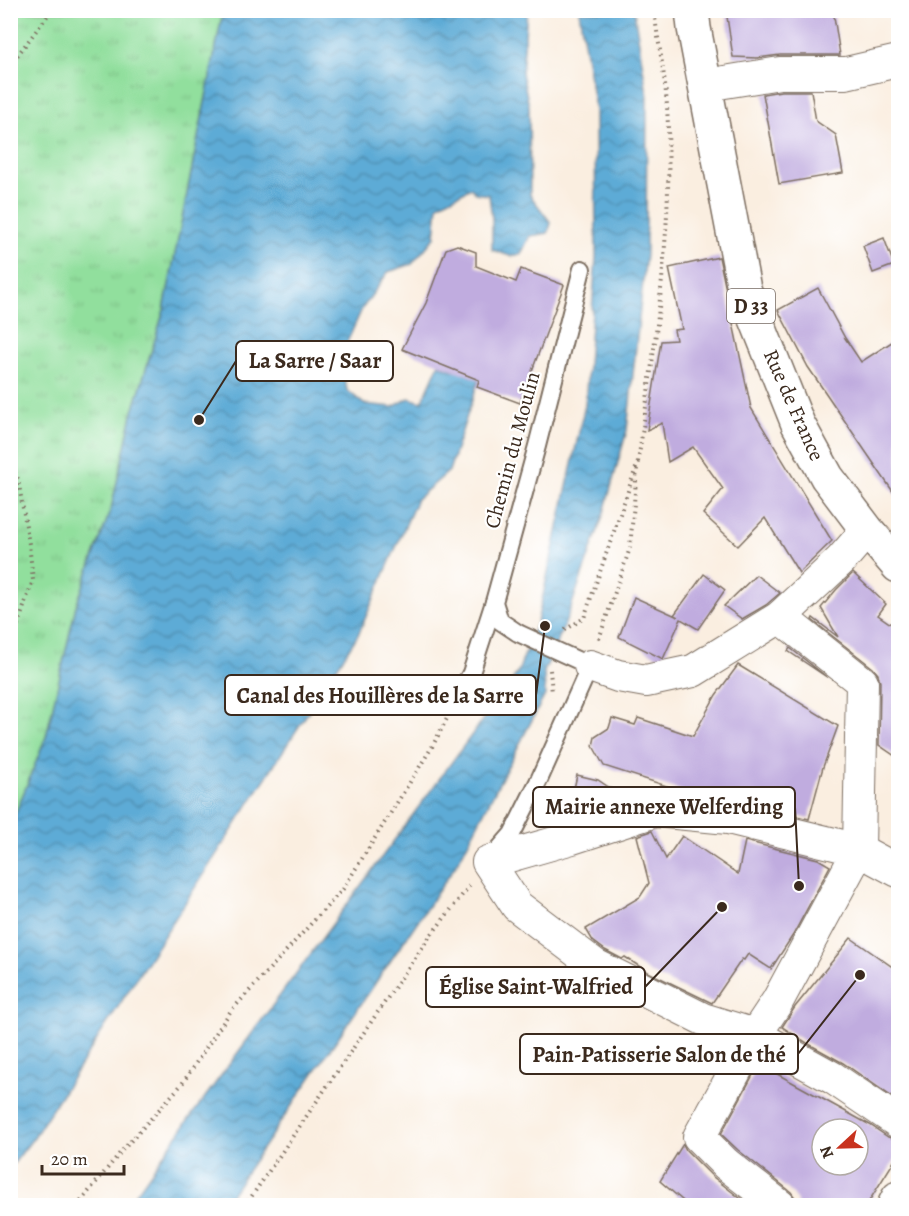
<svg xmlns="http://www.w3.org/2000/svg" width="909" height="1216" viewBox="0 0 909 1216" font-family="Alegreya,serif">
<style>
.grass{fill:url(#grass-tufts);stroke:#66845e;stroke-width:1.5}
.water{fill:url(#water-waves);stroke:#4c6a7a;stroke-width:1.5}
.building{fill:#c0acdf;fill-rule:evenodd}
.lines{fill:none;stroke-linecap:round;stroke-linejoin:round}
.service-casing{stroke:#7e6f62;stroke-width:20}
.minor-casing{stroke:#7e6f62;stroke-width:34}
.primary-casing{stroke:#7e6f62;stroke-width:36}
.path{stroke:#7e6f62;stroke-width:4;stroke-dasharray:1.5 4.5;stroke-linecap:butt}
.service{stroke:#fff;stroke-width:16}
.minor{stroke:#fff;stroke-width:32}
.primary{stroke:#fff;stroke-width:33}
.service-bridge-casing{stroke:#7e6f62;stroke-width:20;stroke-linecap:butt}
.service-bridge{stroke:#fff;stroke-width:16}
.labels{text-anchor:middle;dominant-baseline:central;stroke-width:4.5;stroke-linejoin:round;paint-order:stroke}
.shield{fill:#fff;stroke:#766a62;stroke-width:1.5}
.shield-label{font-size:20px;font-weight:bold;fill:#3b2a1e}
.street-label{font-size:21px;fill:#3b2a1e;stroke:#fff}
.leader{fill:none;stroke:#3b2a1e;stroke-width:2}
.callout-dot{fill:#3b2a1e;stroke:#fff;stroke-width:2}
.callout{fill:#fff;stroke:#3b2a1e;stroke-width:2}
.callout-label{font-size:22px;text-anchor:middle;font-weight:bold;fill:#3b2a1e}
</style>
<defs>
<pattern id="grass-tufts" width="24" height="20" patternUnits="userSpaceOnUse" patternTransform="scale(1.5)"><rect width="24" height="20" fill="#91df9d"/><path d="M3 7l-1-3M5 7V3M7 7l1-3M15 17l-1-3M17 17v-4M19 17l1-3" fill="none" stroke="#7ec087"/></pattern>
<pattern id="water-waves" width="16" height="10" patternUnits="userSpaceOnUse" patternTransform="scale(1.5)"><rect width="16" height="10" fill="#5dabd6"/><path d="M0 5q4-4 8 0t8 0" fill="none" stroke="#4e8bad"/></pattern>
</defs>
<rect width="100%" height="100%" fill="#fff"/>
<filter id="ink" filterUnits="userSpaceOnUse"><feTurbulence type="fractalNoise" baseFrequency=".0167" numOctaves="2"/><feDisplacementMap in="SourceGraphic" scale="12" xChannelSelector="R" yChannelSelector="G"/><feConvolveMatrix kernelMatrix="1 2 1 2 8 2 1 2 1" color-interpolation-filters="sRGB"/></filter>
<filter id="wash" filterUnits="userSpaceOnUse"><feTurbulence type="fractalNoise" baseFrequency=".008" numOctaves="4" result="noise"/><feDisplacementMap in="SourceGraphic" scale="24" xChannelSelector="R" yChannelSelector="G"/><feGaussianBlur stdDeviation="1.35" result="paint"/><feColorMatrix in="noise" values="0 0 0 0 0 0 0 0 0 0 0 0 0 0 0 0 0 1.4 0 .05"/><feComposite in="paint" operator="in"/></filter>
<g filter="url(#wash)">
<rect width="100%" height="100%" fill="#faeee0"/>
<polygon class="grass" points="11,11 223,11 164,310 132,415 111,509 76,606 46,737 11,825"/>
<g class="water">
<polygon points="223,11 527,11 522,73 529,106 530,195 551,223 548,233 530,236 521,254 510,256 492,250 492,219 489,195 475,193 471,188 438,205 435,237 412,264 388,272 362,309 340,358 347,390 364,404 393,407 409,398 422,402 439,364 479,379 449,471 417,499 358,635 34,1137 11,1167 11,825 46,737 76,606 111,509 132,415 164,310"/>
<polygon points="579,11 634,11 647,93 646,254 627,430 603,516 565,624 544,672 545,695 458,862 224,1205 127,1206 189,1119 518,672 537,622 585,405 596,257 595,110"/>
</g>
<g id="blocks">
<g class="building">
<polygon points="726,10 833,10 840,55 780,55 757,58 733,57"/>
<polygon points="781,91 811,91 816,121 836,135 843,173 779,184 763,94"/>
<polygon points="884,238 894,265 873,273 863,246"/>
<polygon points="457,245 476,252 476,266 516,282 521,269 564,285 520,403 477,387 479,380 402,349 426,303 446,249"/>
<polygon points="719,257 751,408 832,541 799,573 765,518 738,546 703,514 723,489 693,447 668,462 662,423 647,430 661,341 676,340 674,330 682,329 669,268"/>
<polygon points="818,288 845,338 861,362 898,338 898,499 808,367 778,310"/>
<polygon points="853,573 886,604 878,615 898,629 898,758 879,745 880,682 878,674 873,668 812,620 813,618 838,637 821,608 836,590"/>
<polygon points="704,574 725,590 698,629 681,619 663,659 619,637 634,597 678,617 674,615"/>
<polygon points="756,575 780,593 766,605 742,619 724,606"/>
<polygon points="790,648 828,678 788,651"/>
<polygon points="738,665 838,726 823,767 809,819 732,800 701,797 604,766 593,746 595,737 609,728 612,718 635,725 638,718 693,736 716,695"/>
<polygon points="577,775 598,780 629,801 608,807 592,804 589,813 567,821"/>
<polygon points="652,831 666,859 682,836 738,874 745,841 818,859 830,866 793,935 771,969 748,954 744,960 742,959 712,1003 648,972 625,957 622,959 605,950 593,941 586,929 640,897 649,883 637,836"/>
<polygon points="851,938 898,971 898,1101 843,1063 807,1043 782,1027 795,1007"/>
<path d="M759 1064 870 1125 888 1137 898 1140V1155L866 1206H798L796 1199 791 1192 738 1150 721 1134ZM822 1129H858V1165H822Z"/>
<polygon points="683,1144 686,1150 713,1177 750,1206 689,1206 660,1181"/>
</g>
</g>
</g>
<g filter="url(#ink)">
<use href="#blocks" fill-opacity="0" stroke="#7e6f62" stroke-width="1.5"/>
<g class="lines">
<g class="service-casing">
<g id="service">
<polyline points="518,633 500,621 494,602 537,446 582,269"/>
<polyline points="460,694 471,673 494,602"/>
<polyline points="492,857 512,834 539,780 590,666 586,664"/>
</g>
</g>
<g class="minor-casing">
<g id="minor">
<polyline points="706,85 780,73 846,73 898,61"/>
<polyline points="780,617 862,682 859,850 777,1002 755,1035 699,1137 726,1164 780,1206"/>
<polyline points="590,666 618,676 646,681 693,671 780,617 841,560 867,530"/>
<polyline points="898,871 859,850 728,818 655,811 572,838 488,862 517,906 595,965 703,1019 755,1035 833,1078 898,1122"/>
</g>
</g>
<g class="primary-casing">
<g id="primary">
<polyline points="692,10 694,28 744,289 798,424 827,477 867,530 898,566"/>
<polyline points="894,1206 898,1198"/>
</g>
</g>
<g class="path">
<polyline points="10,65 52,10"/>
<polyline points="10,461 18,479 29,544 33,580 10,648"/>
<path d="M638 462C655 344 674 225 667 106 665 74 658 42 654 10"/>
<polyline points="565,630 584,618 638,462"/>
<polyline points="599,639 630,548 637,469"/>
<polyline points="550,670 552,693"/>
<polyline points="77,1206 120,1153 182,1084 230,1012 343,889 432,747 451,711"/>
<polyline points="245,1206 428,939 470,885"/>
</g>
<use href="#service" class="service"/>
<use href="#minor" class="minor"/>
<use href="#primary" class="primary"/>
<g class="service-bridge-casing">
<polyline id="service-bridge" points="518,633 577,660"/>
</g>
<use href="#service-bridge" class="service-bridge"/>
</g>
</g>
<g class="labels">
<rect class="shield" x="727" y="289" width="48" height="34" rx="4.5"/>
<g class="shield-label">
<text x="751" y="306">D 33</text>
</g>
<g class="street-label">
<text transform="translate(794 405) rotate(66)">Rue de France</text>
<text transform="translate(512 450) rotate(-75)">Chemin du Moulin</text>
</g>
</g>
<path class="leader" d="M199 420L236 361M545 626L536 695M799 886L795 807M722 907L645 987M860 975L798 1054"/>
<g class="callout-dot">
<circle cx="199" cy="420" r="6"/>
<circle cx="545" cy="626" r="6"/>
<circle cx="799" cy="886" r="6"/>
<circle cx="722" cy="907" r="6"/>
<circle cx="860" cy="975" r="6"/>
</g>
<g class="callout">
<rect x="236" y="341" width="157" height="40" rx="6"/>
<rect x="225" y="675" width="311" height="40" rx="6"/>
<rect x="533" y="787" width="262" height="40" rx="6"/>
<rect x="426" y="967" width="219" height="40" rx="6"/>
<rect x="520" y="1034" width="278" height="40" rx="6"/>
</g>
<g class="callout-label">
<text x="315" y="368">La Sarre / Saar</text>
<text x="380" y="703">Canal des Houillères de la Sarre</text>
<text x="664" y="814">Mairie annexe Welferding</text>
<text x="536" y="994">Église Saint-Walfried</text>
<text x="659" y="1062">Pain-Patisserie Salon de thé</text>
</g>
<rect width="909" height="1216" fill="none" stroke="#fff" stroke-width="36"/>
<g transform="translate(840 1147) rotate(248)"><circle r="28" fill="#ffffff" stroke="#b1aaa5" stroke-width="1.5"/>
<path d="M0-4.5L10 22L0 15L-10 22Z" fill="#c8321e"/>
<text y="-9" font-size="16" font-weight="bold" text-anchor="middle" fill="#3b2a1e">N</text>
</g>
<path d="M42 1165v9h82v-9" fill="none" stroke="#3b2a1e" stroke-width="3"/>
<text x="51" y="1165" font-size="18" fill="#3b2a1e" stroke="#ffffff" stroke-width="4.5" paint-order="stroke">20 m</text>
</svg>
